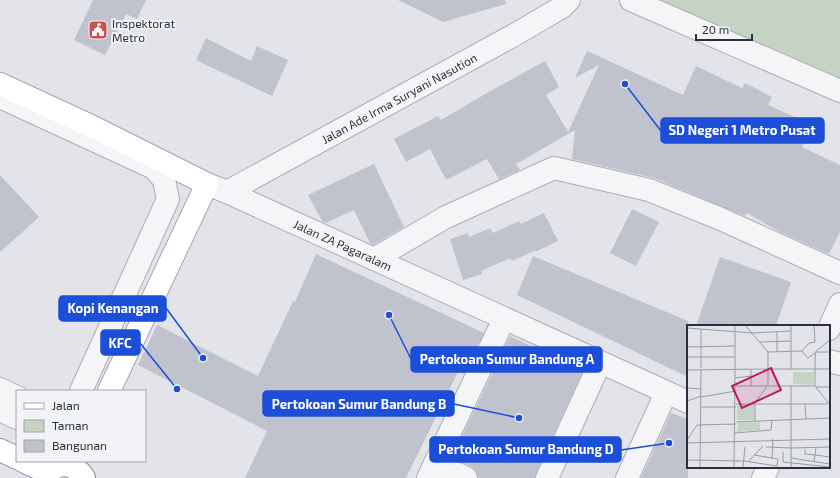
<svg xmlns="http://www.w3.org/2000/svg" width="840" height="478" viewBox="0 0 840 478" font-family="'Exo 2',sans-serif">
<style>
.green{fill:#c5d3c4}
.building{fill:#c0c2cd}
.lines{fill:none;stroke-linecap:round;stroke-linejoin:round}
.minor-casing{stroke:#abaeb7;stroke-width:24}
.major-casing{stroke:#a2a6b5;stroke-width:24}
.highway-casing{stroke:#8a8fa0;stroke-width:24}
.minor{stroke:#f5f5f8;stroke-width:22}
.major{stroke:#fff;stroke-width:22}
.highway{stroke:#fff;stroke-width:22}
.labels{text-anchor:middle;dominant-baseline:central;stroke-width:4;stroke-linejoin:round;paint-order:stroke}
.poi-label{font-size:12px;fill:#2b2f41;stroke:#f2f3f7;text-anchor:start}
.street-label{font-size:12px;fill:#2b2f41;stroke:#f2f3f7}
.inset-road{fill:none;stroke:#999ca6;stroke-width:1}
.view{fill:#c2185b;fill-opacity:0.15;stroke:#c2185b;stroke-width:2}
.inset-edge{fill:none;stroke:#2b2f41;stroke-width:2}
.leader{fill:none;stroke:#1d4ed8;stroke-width:1.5}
.callout-dot{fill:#1d4ed8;stroke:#f2f3f7;stroke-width:1.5}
.callout{fill:#1d4ed8;stroke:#1d4ed8;stroke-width:1.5}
.callout-label{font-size:13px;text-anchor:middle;font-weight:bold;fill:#fff}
</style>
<rect width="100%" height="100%" fill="#e2e4ea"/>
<polygon class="green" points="657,0 840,0 840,83"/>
<g class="building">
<polygon points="93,0 146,0 137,19 126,14 105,55 74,40"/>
<polygon points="398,0 505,0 506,4 443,22"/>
<polygon points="206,38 251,61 257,46 288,60 272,96 196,60"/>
<polygon points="587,51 683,95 696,66 742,88 745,83 772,97 768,105 812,125 802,147 840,165 840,232 829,254 780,232 747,213 745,216 654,178 572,159 575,130 516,164 520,170 499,179 487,159 446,180 430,149 406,162 394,139 438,116 441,120 487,93 545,61 559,87 546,95 568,132 599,65 575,78"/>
<polygon points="374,164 404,227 373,245 370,243 354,210 326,223 322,221 308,195"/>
<polygon points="0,175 39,217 0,252"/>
<polygon points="632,209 659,222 636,266 610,253"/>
<polygon points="544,213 558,241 535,252 536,250 512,261 510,258 481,271 482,274 463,280 450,239 468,233 469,237 490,228 493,233 519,221 521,224"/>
<polygon points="316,254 484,333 464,374 458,372 406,478 245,478 267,431 138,365 157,325 258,376 293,301 295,302"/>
<polygon points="533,256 688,321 688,377 517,295"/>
<polygon points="720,257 791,282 776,326 696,326"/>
<polygon points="510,336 583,371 536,473 535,478 481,478 478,477 476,471 472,467 452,457"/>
<polygon points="671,413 688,419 688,478 641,478"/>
</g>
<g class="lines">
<g class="minor-casing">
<g id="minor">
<polyline points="631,0 840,91"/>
<polyline points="0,97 154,168 164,180 168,199 81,391"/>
<path id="s1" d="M207 184 227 192 688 402"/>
<path id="s2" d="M227 192 516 34 562 7 569 0"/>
<polyline points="374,259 446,217 554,168 649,190 721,219 840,273"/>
<polyline points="829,329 840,304"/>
<polyline points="829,361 840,364"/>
<polyline points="0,389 17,397"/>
<polyline points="0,410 17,418"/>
<polyline points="435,463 466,478"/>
<polyline points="428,478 504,319"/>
<polyline points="547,478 600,363"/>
<polyline points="627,478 666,393"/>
<polyline points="763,478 768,467"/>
</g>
</g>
<g class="major-casing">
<polyline id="major" points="0,84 93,127 207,184 109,391"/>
</g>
<g class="highway-casing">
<g id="highway">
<polyline points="0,450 17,458"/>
<polyline points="23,461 48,473"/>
<path d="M46 478C54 460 75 462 84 478"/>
</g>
</g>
<use href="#minor" class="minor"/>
<use href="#major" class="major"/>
<use href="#highway" class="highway"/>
</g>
<defs>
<g id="civic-square" transform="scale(1)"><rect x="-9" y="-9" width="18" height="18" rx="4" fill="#c9524e" stroke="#f2f3f7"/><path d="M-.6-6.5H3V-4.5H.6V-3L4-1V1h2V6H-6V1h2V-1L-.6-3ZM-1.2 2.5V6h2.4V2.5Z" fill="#fff"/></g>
</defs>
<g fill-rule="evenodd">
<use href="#civic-square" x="98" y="30"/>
</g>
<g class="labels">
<g class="poi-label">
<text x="112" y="23">Inspektorat<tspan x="112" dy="14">Metro</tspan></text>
</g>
<g class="street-label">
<text stroke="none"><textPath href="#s2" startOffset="196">Jalan Ade Irma Suryani Nasution</textPath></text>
<text stroke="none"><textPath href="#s1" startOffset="149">Jalan ZA Pagaralam</textPath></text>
</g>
</g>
<g transform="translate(687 325)">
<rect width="143" height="143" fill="#e2e4ea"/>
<path d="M106 47H127V60L106 59ZM67 79 68 95H50V80ZM73 97V105L50 107 51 98Z" fill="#c5d3c4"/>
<path class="inset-road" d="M48 0V44M58 0 81 27V43M0 3 65 8 104 6M143 15 129 26 128 33V61L143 80M73 17 104 16M0 22 48 21M115 26 121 33 128 28M81 27 115 26 122 18 128 17 127 0M90 27V6M129 27H143M0 32H48M14 43V4M82 44H143M104 44V0M0 45 80 44M81 45V61H128M48 53 64 51M49 61H80M64 61V45M104 61V143M129 62H143M0 63 14 64M14 72 49 66M0 76 14 71M49 79H141M118 79 119 94M14 82H49M68 96V78L80 61M49 97 143 93M48 108 84 105 85 95M0 115 10 100 49 99M0 118 143 114M79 122 104 123M104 123 143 122M118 124V129L128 130 129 123M96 127V137L143 142M67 130 91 134 90 141M104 133 143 139M85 134 86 114M0 135 57 136 90 141M62 136 76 121M127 136 128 130 143 132M13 143 14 45M47 143 48 45M56 143 58 122"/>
<path class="view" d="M84 43 94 65 55 83 45 61Z"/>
<rect width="143" height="143" class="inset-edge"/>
</g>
<path class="leader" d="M625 84L661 131M203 358L166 308M177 389L140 343M389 315L411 359M519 418L454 404M669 443L621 450"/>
<g class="callout-dot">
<circle cx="625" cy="84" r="4"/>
<circle cx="203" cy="358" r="4"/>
<circle cx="177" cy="389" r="4"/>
<circle cx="389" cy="315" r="4"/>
<circle cx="519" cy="418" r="4"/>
<circle cx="669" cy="443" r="4"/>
</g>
<g class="callout">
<rect x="661" y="118" width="163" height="25" rx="4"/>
<rect x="59" y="296" width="107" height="25" rx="4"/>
<rect x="101" y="330" width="39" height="25" rx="4"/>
<rect x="411" y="347" width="191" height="25" rx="4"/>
<rect x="263" y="391" width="191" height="25" rx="4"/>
<rect x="430" y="437" width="191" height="25" rx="4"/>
</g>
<g class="callout-label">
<text x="742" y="135">SD Negeri 1 Metro Pusat</text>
<text x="113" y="313">Kopi Kenangan</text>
<text x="120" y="348">KFC</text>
<text x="507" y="364">Pertokoan Sumur Bandung A</text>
<text x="359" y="409">Pertokoan Sumur Bandung B</text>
<text x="526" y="454">Pertokoan Sumur Bandung D</text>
</g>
<rect x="16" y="390" width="130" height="72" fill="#f2f3f7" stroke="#a2a5ae"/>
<rect x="24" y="403" width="20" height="6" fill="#ffffff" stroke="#a2a5ae"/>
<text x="52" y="410" font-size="12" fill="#2b2f41">Jalan</text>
<rect x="24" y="420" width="20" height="12" fill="#c5d3c4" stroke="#a2a5ae"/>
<text x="52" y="430" font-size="12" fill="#2b2f41">Taman</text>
<rect x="24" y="440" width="20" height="12" fill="#c0c2cd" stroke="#a2a5ae"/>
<text x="52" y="450" font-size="12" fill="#2b2f41">Bangunan</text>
<path d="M696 34v6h56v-6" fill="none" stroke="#2b2f41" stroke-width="2"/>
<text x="702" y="34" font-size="12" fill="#2b2f41" stroke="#f2f3f7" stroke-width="3" paint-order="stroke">20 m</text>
</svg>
